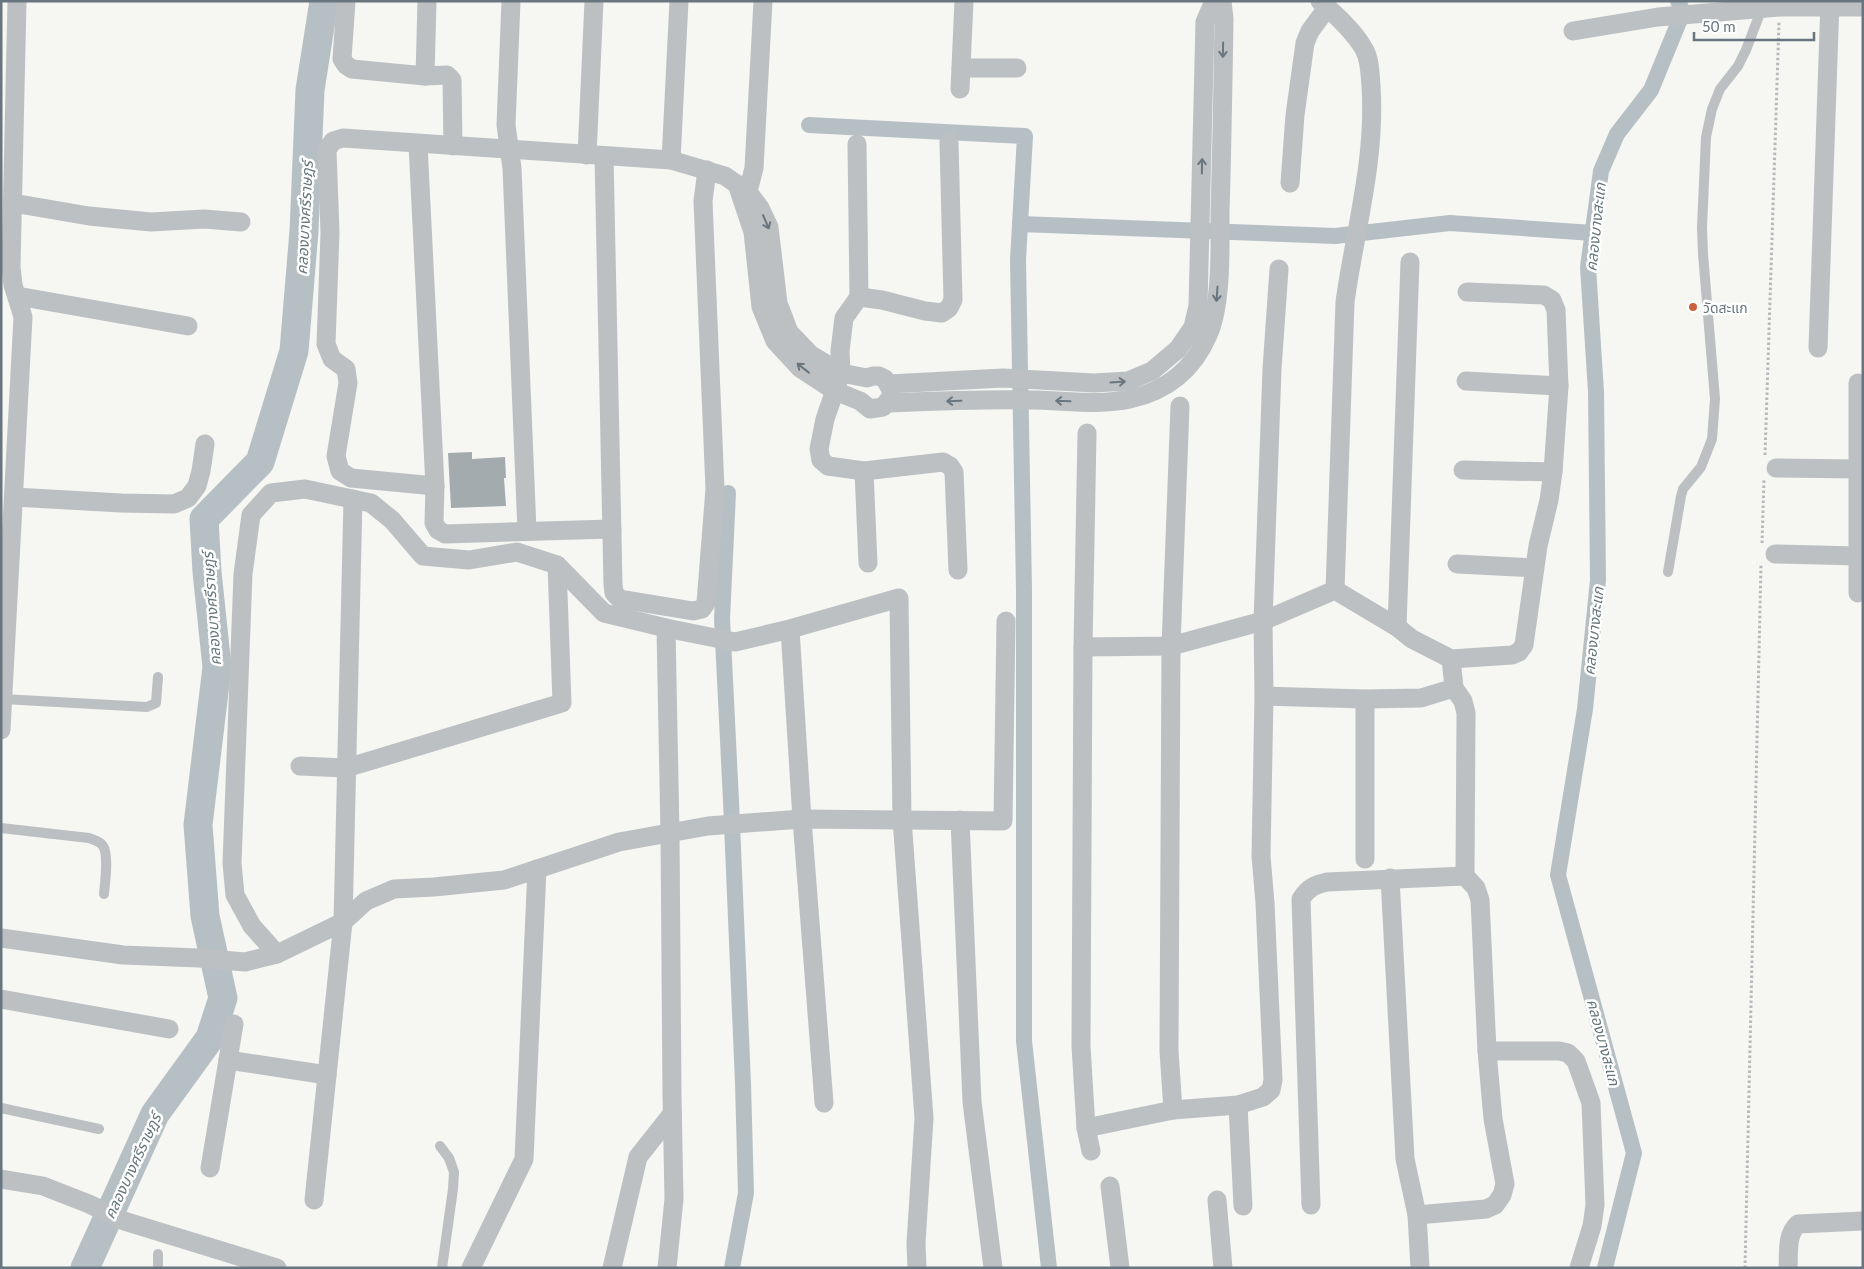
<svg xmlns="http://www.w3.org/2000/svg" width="1864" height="1269" viewBox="0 0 1864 1269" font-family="Lato,'Noto Sans Thai',sans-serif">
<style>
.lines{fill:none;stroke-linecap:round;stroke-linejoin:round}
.canal{stroke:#b6c0c4;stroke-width:16}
.river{stroke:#b6c0c4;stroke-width:29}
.building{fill:#a4abaf}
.path{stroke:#b6b9bb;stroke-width:3;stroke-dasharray:2.5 2.5;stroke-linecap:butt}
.lane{stroke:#bcc0c2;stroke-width:10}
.street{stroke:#bcc0c2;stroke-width:19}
.oneway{stroke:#697680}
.poi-dot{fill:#cc5f3d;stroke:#fff;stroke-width:2}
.labels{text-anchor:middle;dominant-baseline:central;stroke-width:5;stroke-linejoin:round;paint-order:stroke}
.poi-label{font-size:14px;fill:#697680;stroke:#fff;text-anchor:start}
.water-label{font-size:15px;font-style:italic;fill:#65767c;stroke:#fff}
</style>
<rect width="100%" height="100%" fill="#f6f6f3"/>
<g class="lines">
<g class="canal">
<polyline points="809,125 1025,136 1018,260 1024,589 1024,1041 1049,1268"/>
<polyline points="1020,224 1335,236 1450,223 1593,233"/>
<polyline points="728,493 722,619 731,801 743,1083 746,1193 732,1268"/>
<polyline points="1605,1268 1634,1153 1558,875 1585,709 1598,580 1596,392 1588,267 1601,171 1617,134 1651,90 1683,12 1678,1"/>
</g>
<polyline class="river" points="85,1268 155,1114 210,1038 223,998 205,916 198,825 217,667 207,572 204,519 260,462 294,351 304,231 310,90 324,1"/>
</g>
<polygon class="building" points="472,452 472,459 505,457 506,478 504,478 506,506 451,508 448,453"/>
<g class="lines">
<g class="path">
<polyline points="1765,455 1779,22"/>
<polyline points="1762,543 1764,479"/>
<polyline points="1745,1268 1761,564"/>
</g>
<g class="lane">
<polyline points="1668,572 1681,496 1683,489 1701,467 1712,439 1715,399 1703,254 1702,227 1706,137 1712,109 1720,89 1738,66 1746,50 1762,8"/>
<polyline points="3,699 147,707 156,703 158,677"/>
<path d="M1 828 89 838C93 840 100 841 103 846 109 855 105 882 104 894"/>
<polyline points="1,1108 99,1129"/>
<polyline points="440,1146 449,1158 454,1172 453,1189 442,1268"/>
<polyline points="158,1254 158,1268"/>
</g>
<g class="street">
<polyline points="346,1 342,59 346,65 352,69 425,76 447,75 452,80 453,146"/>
<polyline points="511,1 506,125 512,168 527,531"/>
<path d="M1320 1C1335 14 1354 31 1364 49 1370 59 1370 74 1371 86 1376 159 1355 230 1345 302L1335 590"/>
<polyline points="1573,31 1658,17 1780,7 1863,7"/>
<polyline points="961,68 1017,68"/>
<polyline points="425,76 427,1"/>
<polyline points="960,89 964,1"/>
<polyline points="949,142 953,300 949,308 942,313 925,311 882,300 859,297 844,318 840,351 841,373 825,419 819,449 821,460 828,466 864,471 943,462 950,466 954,472 958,570"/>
<polyline points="418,144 435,486 434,523 438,530 445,534 612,529"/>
<polyline points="857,144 859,297"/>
<polyline points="587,155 594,1"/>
<polyline points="604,156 613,584 614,593 620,599 693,611 702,609 706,603 715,489 703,201 707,170"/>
<polyline points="671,160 679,1"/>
<polyline points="1290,183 1295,115 1305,43 1310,31 1327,8"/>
<polyline points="13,203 89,216 151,222 204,219 241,222"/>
<polyline points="745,203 754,168 763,1"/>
<polyline points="1410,262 1397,627 1412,639 1451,659 1512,655 1519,652 1524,645 1538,546 1549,500 1553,472 1559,386 1556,310 1552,300 1544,295 1467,292"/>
<polyline points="17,296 188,326"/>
<polyline points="1818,348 1830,1"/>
<polyline points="1466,381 1559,386"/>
<polyline points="1858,383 1858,593"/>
<polyline points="889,384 1003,378 1094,383 1128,381 1152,371 1178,349 1193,327 1198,306 1205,22 1214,1"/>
<path d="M888 403C936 401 984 399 1031 400 1063 400 1098 406 1130 399 1166 391 1193 370 1208 335 1222 304 1220 246 1220 212 1222 147 1223 83 1224 19L1222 1"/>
<polyline points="1087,433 1083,647 1081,1046 1086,1128 1091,1151"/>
<polyline points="1776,468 1858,469"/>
<polyline points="1463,470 1553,472"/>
<polyline points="864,471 868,563"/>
<polyline points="435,486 351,478 340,471 336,456 348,383 346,369 332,359 326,344 330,233 327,150 333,141 343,138 671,160 725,176 748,192 760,208 769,227 778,303 789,332 811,355 841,373 867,378 873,376 879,376 885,379 891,390 891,397 883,407 870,409 860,401 835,391 800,368 775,341 761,307 753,232 737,184"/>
<polyline points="14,497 121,503 174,504 188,498 197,486 201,471 205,444"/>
<polyline points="1775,554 1858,556"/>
<polyline points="1457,564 1534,568"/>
<polyline points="666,628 735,642 790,629 899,598 902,819 924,1118 916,1243 917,1268"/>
<polyline points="790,629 802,819 824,1103"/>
<polyline points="1083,647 1171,646 1263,621 1335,590 1397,627"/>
<polyline points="1264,696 1365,699 1421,698 1454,688 1451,659"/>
<polyline points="1,730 23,317 13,285 11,267 17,1"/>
<polyline points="300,766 346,768 562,703 557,565"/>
<polyline points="960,820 972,1102 993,1268"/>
<polyline points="1365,859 1365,699"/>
<polyline points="1390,878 1405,1159 1417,1215 1420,1268"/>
<polyline points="1,938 123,955 199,958 245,962 277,954 343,922 366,901 394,889 434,887 504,880 619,842 708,826 802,819 1003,821 1006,621"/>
<polyline points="277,954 252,926 235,895 232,863 243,574 251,515 271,493 305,489 371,503 392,520 423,556 469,560 517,552 557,565 604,613 666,628 670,834 672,1096 674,1199 667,1268"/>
<polyline points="1,999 169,1029"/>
<polyline points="1487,1051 1559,1051 1568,1053 1576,1061 1591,1103 1595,1205 1592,1226 1579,1268"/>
<polyline points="228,1060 327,1075"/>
<polyline points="1238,1105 1243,1206"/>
<polyline points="1173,1110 1169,1051 1171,646 1180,406"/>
<polyline points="1086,1128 1173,1110 1238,1105 1263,1097 1271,1090 1273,1080 1265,903 1261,856 1264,696 1263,621 1272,369 1279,269"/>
<polyline points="210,1168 234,1024"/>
<polyline points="1,1179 43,1186 89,1204 124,1221 277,1268"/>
<polyline points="1110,1186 1120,1268"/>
<polyline points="314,1200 343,922 353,499"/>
<polyline points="1217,1200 1223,1268"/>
<path d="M1311 1205 1301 899C1308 888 1314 885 1327 882L1465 876"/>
<polyline points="1417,1215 1486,1209 1495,1205 1502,1195 1505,1184 1493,1119 1487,1051 1480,900 1476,888 1465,876 1466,713 1463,701 1454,688"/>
<polyline points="471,1268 524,1159 537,869"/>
<polyline points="612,1268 638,1157 672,1114"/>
<path d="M1788 1268C1789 1253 1786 1235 1798 1224L1863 1221"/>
</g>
</g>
<defs><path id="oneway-shaft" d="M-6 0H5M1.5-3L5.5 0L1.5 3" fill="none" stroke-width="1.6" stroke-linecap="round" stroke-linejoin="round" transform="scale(1.25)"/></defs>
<g class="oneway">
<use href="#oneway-shaft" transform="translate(1223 50) rotate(91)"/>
<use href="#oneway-shaft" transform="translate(1202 166) rotate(-89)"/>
<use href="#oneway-shaft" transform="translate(766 222) rotate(67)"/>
<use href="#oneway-shaft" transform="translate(1217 294) rotate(94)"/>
<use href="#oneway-shaft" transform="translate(803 368) rotate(-142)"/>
<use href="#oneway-shaft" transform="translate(1118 382) rotate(-4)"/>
<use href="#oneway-shaft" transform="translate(954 401) rotate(178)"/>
<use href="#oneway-shaft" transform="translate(1063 401) rotate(-178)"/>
</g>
<circle class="poi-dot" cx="1693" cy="307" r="5"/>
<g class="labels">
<g class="poi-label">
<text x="1703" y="307">วัดสะแก</text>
</g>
<g class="water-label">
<text transform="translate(304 218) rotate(-87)">คลองบางศรีราษฎร์</text>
<text transform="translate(1595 227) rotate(-84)">คลองบางสะแก</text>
<text transform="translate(211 609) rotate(-94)">คลองบางศรีราษฎร์</text>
<text transform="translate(1593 631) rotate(-84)">คลองบางสะแก</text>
<text transform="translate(1604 1042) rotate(75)">คลองบางสะแก</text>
<text transform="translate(132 1166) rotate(-65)">คลองบางศรีราษฎร์</text>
</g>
</g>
<rect width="1864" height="1269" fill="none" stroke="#697680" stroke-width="5"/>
<path d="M1694 32v8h120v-8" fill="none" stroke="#697680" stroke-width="2.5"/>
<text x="1702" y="32" font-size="15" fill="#697680" stroke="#ffffff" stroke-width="4" paint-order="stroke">50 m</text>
</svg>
